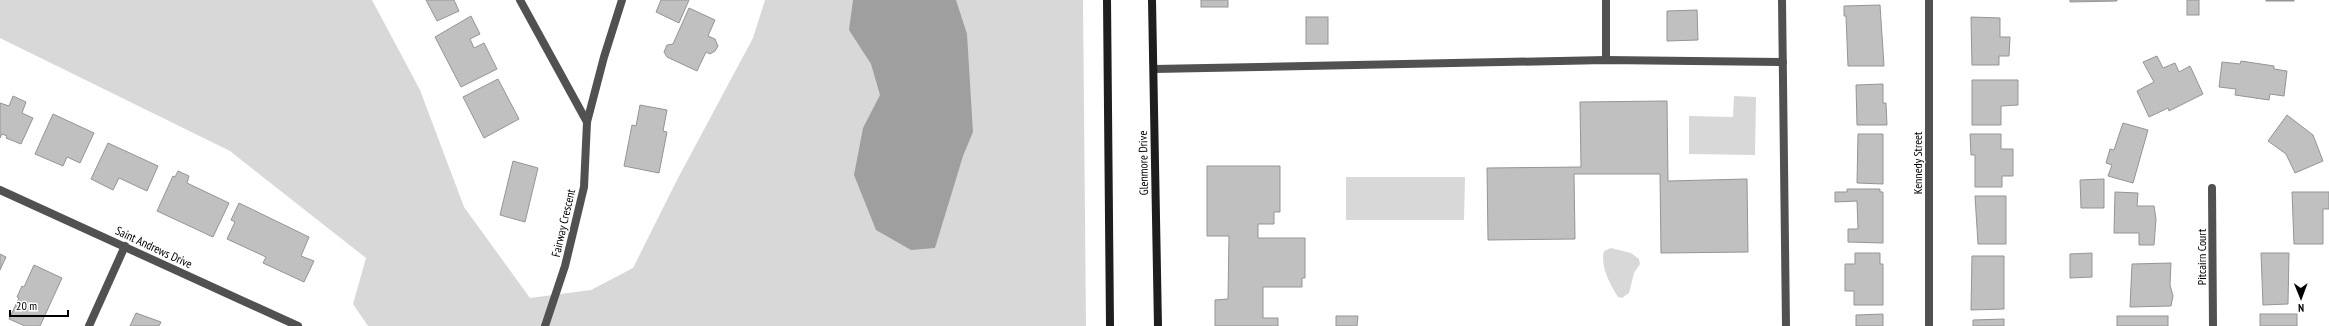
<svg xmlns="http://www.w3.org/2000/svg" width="2329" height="326" viewBox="0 0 2329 326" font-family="'PT Sans Narrow',sans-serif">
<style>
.green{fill:#d8d8d8}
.water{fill:#9f9f9f}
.building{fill:#c0c0c0;stroke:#959595}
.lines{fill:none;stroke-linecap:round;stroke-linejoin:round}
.lane{stroke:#515151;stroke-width:8}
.street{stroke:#515151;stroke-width:8}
.secondary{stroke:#1e1e1e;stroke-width:8}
.labels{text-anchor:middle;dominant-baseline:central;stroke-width:3;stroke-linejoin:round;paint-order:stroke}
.street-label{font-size:12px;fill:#000;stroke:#fff}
</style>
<rect width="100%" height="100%" fill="#fff"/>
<g class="green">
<polygon points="0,0 372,0 420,90 464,207 530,298 591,290 633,268 677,180 753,38 765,0 1083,0 1086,326 368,326 353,304 366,258 230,151 0,38"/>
<polygon points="1734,96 1756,97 1755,155 1689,154 1689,116 1733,117"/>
<polygon points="1346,177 1465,177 1464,220 1346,220"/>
<path d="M1611 248 1631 253 1639 259 1640 264 1634 273 1629 293 1622 298 1618 297C1610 284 1600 267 1604 251Z"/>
</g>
<polygon class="water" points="853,0 956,0 967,34 973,132 963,156 935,248 911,250 876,230 854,175 863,128 880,95 871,64 849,30"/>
<g class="building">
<polygon points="426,0 454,0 459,11 437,21"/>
<polygon points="661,0 689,0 679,23 656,12"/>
<rect x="1201" y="0" width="27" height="7"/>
<polygon points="2070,0 2117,0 2117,1 2070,2"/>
<rect x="2187" y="0" width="12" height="15"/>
<rect x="2266" y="0" width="28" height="1"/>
<polygon points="1880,5 1884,66 1848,66 1846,16 1844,16 1844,6"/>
<polygon points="689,8 715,20 708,36 715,39 718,46 715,51 710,54 706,52 697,71 667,57 664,52 667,45 673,44"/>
<polygon points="1697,10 1698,40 1667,41 1667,11"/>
<polygon points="471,16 480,34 470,39 474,48 484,43 497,69 461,87 435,37"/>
<rect x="1306" y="17" width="22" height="27"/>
<polygon points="1971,17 2000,18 2000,37 2010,37 2009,56 1999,56 1999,65 1972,65"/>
<polygon points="2157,56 2163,68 2175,63 2179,72 2190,66 2203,94 2169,111 2168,108 2149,117 2137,91 2154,82 2143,62"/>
<polygon points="2241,61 2274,66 2274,69 2287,71 2284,96 2270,94 2269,100 2235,95 2236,89 2219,87 2222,62 2240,64"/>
<polygon points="498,79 519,119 484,138 463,97"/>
<polygon points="1972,80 2018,80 2018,105 2001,106 2001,125 1972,125"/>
<polygon points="1883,84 1883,103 1886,103 1887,125 1857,125 1856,85"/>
<polygon points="13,96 26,102 22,113 33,118 21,144 6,138 7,136 2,134 0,138 0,103 9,106"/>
<polygon points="1667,101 1668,181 1747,179 1748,252 1661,253 1660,174 1574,174 1575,239 1488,240 1487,168 1581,167 1580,102"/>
<polygon points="640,105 667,110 663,131 667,132 659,173 624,166 632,125 636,126"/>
<polygon points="53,114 94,133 80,163 67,157 63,166 35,154"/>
<polygon points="2287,115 2313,135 2323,161 2295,173 2286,154 2268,141"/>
<polygon points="2123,123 2148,130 2133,183 2108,176 2112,165 2106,163 2110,149 2114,150"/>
<polygon points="1858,134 1883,134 1883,184 1857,183"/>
<polygon points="1970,134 2001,134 2001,149 2013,149 2013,176 2002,176 2002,187 1975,187 1975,155 1971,155"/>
<polygon points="108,143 158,166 147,191 119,178 113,190 91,179"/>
<polygon points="513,161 538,168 525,222 500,215"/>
<polygon points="1207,166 1280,166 1280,212 1274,212 1274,224 1258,224 1258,238 1305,238 1305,278 1302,278 1302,287 1263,287 1263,318 1278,318 1278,326 1215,326 1215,300 1228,299 1229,236 1207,236"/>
<polygon points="178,171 189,176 187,183 229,203 213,237 157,211 173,176 175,177"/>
<polygon points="2104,179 2104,208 2081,208 2080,180"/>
<polygon points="1847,189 1880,189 1880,192 1883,192 1883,243 1848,242 1848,229 1858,229 1857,201 1835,202 1835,192 1847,192"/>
<polygon points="2115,192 2138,193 2137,206 2154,206 2156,219 2154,245 2139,245 2139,233 2114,233"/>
<polygon points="2292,192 2329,192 2329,209 2323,209 2323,244 2294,244"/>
<polygon points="1975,196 2006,196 2006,244 1978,244"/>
<polygon points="239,203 309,237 301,256 314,261 304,282 263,263 266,257 227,239 235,222 231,220"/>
<polygon points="1855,253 1880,253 1880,264 1883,264 1883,305 1854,305 1854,291 1845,291 1845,264 1855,264"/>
<polygon points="2092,253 2092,277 2070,278 2070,254"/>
<polygon points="2261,253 2289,253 2288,304 2263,305"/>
<polygon points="0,254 6,257 0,270"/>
<polygon points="1972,256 2004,256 2004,309 1971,310"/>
<polygon points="2171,263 2170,285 2173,296 2171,306 2130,307 2132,264"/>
<polygon points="34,265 62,278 40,326 25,326 9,319 19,298 17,297 22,286 24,287"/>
<polygon points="136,313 161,322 159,326 130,326"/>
<polygon points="1883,314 1883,326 1856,326 1856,315"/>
<rect x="2260" y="314" width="37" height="12"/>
<polygon points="1336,316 1358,316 1357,326 1336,326"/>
<rect x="2117" y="316" width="51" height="10"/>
<polygon points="2004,319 2004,326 1973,326 1973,320"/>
</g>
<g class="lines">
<g class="lane">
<polyline points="1782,0 1786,326"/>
<polyline points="1154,69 1606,60 1783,62"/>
</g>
<g class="street">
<polyline points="520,0 587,122"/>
<polyline points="1606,0 1606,60"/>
<polyline points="1929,0 1929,326"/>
<polyline points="2212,188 2213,326"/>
<polyline points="0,190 298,326"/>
<polyline points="89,326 125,246"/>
<polyline points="545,326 565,266 584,187 587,122 604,57 622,0"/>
</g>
<g class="secondary">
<polyline points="1107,0 1110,326"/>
<polyline points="1152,0 1158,326"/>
</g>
</g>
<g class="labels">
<g class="street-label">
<text transform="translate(1143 163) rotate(-91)">Glenmore Drive</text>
<text transform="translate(1917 163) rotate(-90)">Kennedy Street</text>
<text transform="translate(563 223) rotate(-77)">Fairway Crescent</text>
<text transform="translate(154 247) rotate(25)">Saint Andrews Drive</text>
<text transform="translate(2201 257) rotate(-90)">Pitcairn Court</text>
</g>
</g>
<g transform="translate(2301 298) rotate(179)" stroke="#ffffff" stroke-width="3" paint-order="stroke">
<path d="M0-3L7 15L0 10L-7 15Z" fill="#000000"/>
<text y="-6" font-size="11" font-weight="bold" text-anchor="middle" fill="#000000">N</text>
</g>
<path d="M10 310v6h58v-6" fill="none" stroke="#000000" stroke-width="2"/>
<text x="16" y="310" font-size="12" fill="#000000" stroke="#ffffff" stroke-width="3" paint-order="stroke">20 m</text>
</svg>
